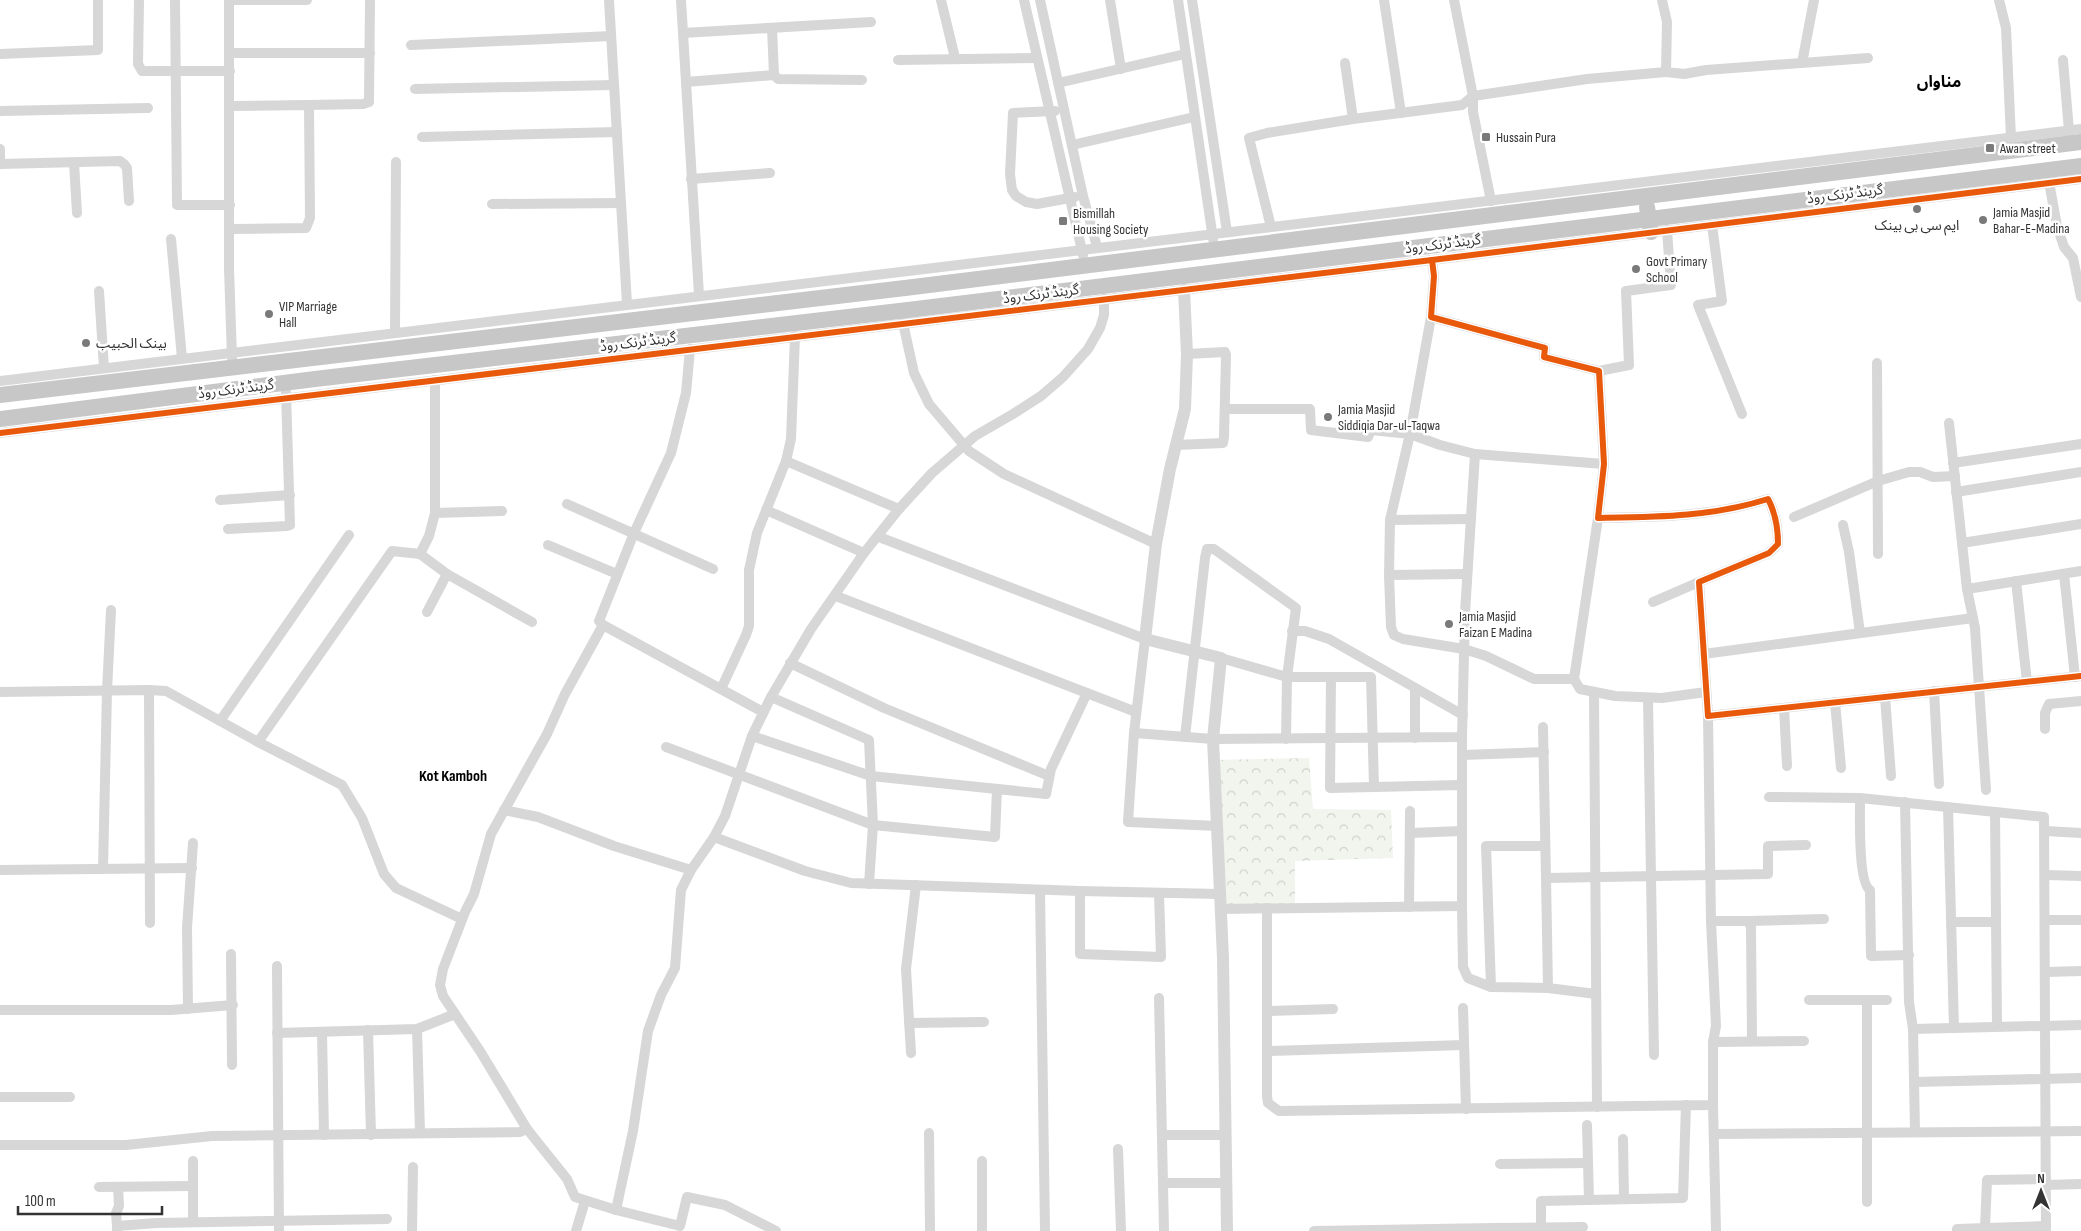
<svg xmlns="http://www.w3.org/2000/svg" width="2081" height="1231" viewBox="0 0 2081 1231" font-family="'Sofia Sans Condensed','Noto Sans Arabic',sans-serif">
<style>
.park{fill:url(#park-crowns)}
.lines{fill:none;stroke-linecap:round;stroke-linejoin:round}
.minor{stroke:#d7d7d7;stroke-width:10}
.tertiary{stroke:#d7d7d7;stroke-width:12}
.trunk{stroke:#c7c7c7;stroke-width:16}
.cycleway-casing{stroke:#fff;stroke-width:9}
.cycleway{stroke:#e8590c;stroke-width:6}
.poi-dot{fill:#7a7a7a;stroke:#fff;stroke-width:2}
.labels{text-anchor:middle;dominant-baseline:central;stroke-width:5;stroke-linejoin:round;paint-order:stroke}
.poi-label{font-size:14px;fill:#333;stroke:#fff;text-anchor:start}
.street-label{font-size:14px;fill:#333;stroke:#fff}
.quarter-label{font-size:16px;font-weight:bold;fill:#000;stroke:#fff}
</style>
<defs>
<pattern id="park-crowns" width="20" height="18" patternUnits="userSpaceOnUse" patternTransform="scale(1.25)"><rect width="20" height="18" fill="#f1f5ed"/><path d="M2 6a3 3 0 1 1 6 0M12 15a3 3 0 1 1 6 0" fill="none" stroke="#cfd2cc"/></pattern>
</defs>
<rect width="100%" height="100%" fill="#fff"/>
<polygon class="park" points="1309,758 1313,809 1391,810 1393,858 1295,861 1295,908 1221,909 1214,760"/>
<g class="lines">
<g class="minor">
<polyline points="139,0 138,64 142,71 230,71"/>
<polyline points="175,0 177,205 230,205"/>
<polyline points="229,0 229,268 232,358"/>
<polyline points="229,0 307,0"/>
<polyline points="609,0 627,304"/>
<polyline points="681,0 699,295"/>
<polyline points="941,0 955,58"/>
<polyline points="1024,0 1083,255"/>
<polyline points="1040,0 1083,196 1097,247"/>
<polyline points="1110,0 1121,69"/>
<polyline points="1178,0 1213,239"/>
<polyline points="1192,0 1227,232"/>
<polyline points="1384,0 1401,113"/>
<polyline points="1454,0 1473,96 1473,112 1491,201"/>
<polyline points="1662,0 1667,22 1666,72 1684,74 1706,70 1868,58"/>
<polyline points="1999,0 2006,28 2011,138"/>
<polyline points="772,28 774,75"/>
<polyline points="683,33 871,22"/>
<polyline points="411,45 611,36"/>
<polyline points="230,53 370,53"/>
<polyline points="0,54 98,50 98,0"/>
<polyline points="898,60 1037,58"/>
<polyline points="2063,60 2069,131"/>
<polyline points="1345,63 1353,119"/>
<polyline points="1802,63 1814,0"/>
<polyline points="686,82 774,75 778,79 862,80"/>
<polyline points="1058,83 1185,54"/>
<polyline points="415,89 614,85"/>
<polyline points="309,105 363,104 369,102 370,0"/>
<polyline points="0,111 148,108"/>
<polyline points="1055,111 1013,113 1010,174 1012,190 1016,196 1026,202 1037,204 1075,197"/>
<polyline points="422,137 617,132"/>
<polyline points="1072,145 1194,117"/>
<polyline points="0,149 0,164"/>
<polyline points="74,163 77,213"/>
<polyline points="0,164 120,161 124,164 127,168 129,201"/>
<polyline points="691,179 770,173"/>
<polyline points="2049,182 2057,226 2064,247 2073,258 2081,297"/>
<polyline points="492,204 621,203"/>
<polyline points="1712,225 1722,301 1698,305 1742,414"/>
<polyline points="1271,227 1249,138 1267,133 1353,119 1462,105 1473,96 1587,79 1666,72"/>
<polyline points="230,229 306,228 310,218 309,105 230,106"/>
<polyline points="171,239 182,358"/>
<path d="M1432 260 1434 276 1431 317 1545 348 1544 357 1599 371 1604 464 1598 518C1656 517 1711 517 1768 499 1776 514 1778 528 1778 544L1769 553 1699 582 1708 716 2081 676"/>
<polyline points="99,291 104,368"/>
<polyline points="1431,317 1410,434 1440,445 1475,454 1604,464"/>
<polyline points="903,323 914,373 929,404 969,451 1004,474 1156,544"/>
<polyline points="395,333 396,162"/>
<polyline points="690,349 686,393 671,453 634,533 599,621 603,625 763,712"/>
<polyline points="1877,363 1878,554"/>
<polyline points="1599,371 1629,365 1626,291 1671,285 1667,230"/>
<polyline points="0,381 2081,129"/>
<polyline points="1225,409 1310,409 1311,430 1368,437 1371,430 1410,434 1390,520 1389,575 1391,627 1394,635 1403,639 1464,649 1486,656 1534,679 1574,679 1598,518"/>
<polyline points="1949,423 1967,589 1975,628 1986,790"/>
<polyline points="0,433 1432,260 2081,179"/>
<polyline points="1176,445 1223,443 1224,437 1226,355 1225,352 1187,354"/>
<polyline points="786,461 899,509"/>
<polyline points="1953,463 2081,444"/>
<polyline points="1956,492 2081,472"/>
<polyline points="220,500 290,495"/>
<polyline points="567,504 713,569"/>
<polyline points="766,510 864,553"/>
<polyline points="435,513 502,511"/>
<polyline points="1794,517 1878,481 1909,472 1920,472 1933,477 1955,476"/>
<polyline points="1390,520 1471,519"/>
<polyline points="1843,525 1849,552 1860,633"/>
<polyline points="228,529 287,526 290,525 286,392"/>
<polyline points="879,537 1145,639 1134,733 1128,822 1217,826"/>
<polyline points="1962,543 2081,524"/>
<polyline points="548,545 617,574"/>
<polyline points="420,554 447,574 532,622"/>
<polyline points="2064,574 2075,677"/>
<polyline points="1389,575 1467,574"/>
<polyline points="2016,581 2027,682"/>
<polyline points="1967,589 2081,571"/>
<polyline points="836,596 1136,712"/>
<polyline points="1653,602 1699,582"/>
<polyline points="427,612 447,574"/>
<polyline points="603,625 565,694 547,734 491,834 474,894 465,912 443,969 440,985 443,996 480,1051 527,1129 567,1179 575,1197 616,1210 680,1226 687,1197 725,1205 776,1231"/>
<polyline points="1292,631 1305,631 1329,639 1463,715"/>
<polyline points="1704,654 1973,618"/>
<polyline points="1221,658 1287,677 1371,677 1374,787"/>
<polyline points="790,663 884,708 1049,776"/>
<polyline points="1331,677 1330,788 1462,785"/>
<polyline points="1574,679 1580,689 1615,696 1662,698 1706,692"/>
<polyline points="721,689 746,635 749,626 749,570 757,533 786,461 791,439 795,336"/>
<polyline points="1415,689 1415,738"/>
<polyline points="149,690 150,923"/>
<polyline points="1934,691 1939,784"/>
<polyline points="0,692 149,690 166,691 258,742 342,785 362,818 384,874 396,888 462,919"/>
<polyline points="1594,692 1597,1107"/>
<polyline points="771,697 869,740 873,825 869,884"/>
<polyline points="1885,697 1891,776"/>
<polyline points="1648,698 1654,1055"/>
<polyline points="1835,702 1841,768"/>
<polyline points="1784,708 1787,766"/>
<polyline points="220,721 349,535"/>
<polyline points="1543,727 1546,878 1768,874 1768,846 1806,845"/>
<polyline points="2045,729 2045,713 2049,704 2081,701"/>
<polyline points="1134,733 1213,739 1462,737 1465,613 1475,454"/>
<polyline points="752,736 871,776 1046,794 1051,769 1087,693"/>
<polyline points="1185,737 1205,558 1207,549 1214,549 1296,608 1287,677 1286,739"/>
<polyline points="258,742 392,551 420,554 429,536 435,513 435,380"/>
<polyline points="666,747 873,825 995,837 997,789"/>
<polyline points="1462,755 1544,752"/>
<polyline points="1769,797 1860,798 2044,817 2046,1231"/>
<path d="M1860 798C1860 814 1858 883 1870 890L1871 956 1909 955"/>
<polyline points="1905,802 1909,1002 1913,1029 1915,1131"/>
<polyline points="1948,807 1954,1028"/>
<polyline points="504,810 538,817 614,846 691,870"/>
<polyline points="1995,812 1997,1026"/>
<polyline points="2046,831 2081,833"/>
<polyline points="1410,833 1462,831"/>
<polyline points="714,837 805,871 851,883 1080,891 1220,894"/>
<polyline points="103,869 107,691 111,610"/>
<polyline points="0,870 192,868"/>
<polyline points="2046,875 2081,876"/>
<polyline points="1546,878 1548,988 1596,994"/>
<polyline points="1040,890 1045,1231"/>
<polyline points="1080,891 1080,954 1161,957 1159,893"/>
<polyline points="1462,906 1463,967 1468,978 1491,987 1548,988"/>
<polyline points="1409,907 1410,811"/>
<polyline points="1267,908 1267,1096 1268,1103 1279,1111 1713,1105 1713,1042 1716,1026 1711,921 1708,716"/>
<polyline points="1221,909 1462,906 1462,737"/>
<polyline points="2046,920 2081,920"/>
<polyline points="1711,921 1748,921 1751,927 1752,1041"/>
<polyline points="1748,921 1824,919"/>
<polyline points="1952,922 1996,922"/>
<polyline points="231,954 232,1065"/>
<polyline points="277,966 279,1231"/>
<polyline points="2046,972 2081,971"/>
<polyline points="1491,987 1486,846 1545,846"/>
<polyline points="1159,998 1164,1231"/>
<polyline points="1809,1000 1887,1000"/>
<polyline points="1463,1008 1466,1109"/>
<polyline points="188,1009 187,928 193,843"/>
<polyline points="0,1010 171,1010 233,1005"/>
<polyline points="1267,1011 1333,1009"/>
<polyline points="909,1023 984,1022"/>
<polyline points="417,1029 420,1132"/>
<polyline points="1913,1029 2081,1025"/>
<polyline points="368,1030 371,1135"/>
<polyline points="322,1032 324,1135"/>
<polyline points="277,1033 417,1029 455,1014"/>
<polyline points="1713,1042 1804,1041"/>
<polyline points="1267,1051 1464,1045"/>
<polyline points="911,1053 906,969 916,885"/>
<polyline points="1914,1082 2081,1078"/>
<polyline points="0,1097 70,1097"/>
<polyline points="1713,1105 1716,1231"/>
<polyline points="1587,1125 1589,1200"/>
<polyline points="929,1133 930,1231"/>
<polyline points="1714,1134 2081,1131"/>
<polyline points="1162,1135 1225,1135"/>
<polyline points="1623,1139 1624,1199"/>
<polyline points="0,1145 126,1145 212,1136 520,1132 527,1129"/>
<polyline points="1118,1149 1121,1231"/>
<polyline points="193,1161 193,1222"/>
<polyline points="1500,1164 1588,1163"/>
<polyline points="1163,1183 1226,1183"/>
<polyline points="2046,1185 2081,1184"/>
<polyline points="99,1187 193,1186"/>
<polyline points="1867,1202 1867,1000"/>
<polyline points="616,1210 633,1131 648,1031 661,995 675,968 681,890 691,870 714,837 725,816 752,736 771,697 811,629 864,553 899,509 932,473 975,436 1013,414 1041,396 1063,377 1088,349 1100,328 1104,315 1104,299"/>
<polyline points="117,1226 116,1213 119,1206 118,1187"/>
<polyline points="1985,1228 1987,1180 2046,1179"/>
<polyline points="117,1231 117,1226 156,1223 387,1219"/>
<polyline points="412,1231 413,1167"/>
<polyline points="576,1231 585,1201"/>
<polyline points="982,1231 982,1161"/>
<polyline points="1314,1231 1494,1228"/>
<polyline points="1494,1231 1494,1228 1583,1227"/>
<polyline points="1541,1231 1541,1201 1683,1198 1686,1105"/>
<polyline points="1957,1231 1957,1229 2046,1226"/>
</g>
<polyline class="tertiary" points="1184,290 1187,354 1185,409 1170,469 1156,544 1145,639 1221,658 1213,739 1223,958 1227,1231"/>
<g class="trunk">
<polyline points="1647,207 1651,232"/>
<polyline points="0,395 905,288 2081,142"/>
<polyline points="0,419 315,379 908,310 2081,166"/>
</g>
<g class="cycleway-casing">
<g id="cycleway">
<path d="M1432 260 1434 276 1431 317 1545 348 1544 357 1599 371 1604 464 1598 518C1656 517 1711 517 1768 499 1776 514 1778 528 1778 544L1769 553 1699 582 1708 716 2081 676"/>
<polyline points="0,433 1432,260 2081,179"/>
</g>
</g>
<use href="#cycleway" class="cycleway"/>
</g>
<g class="poi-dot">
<rect x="1481" y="132" width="10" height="10" rx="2.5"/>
<rect x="1985" y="143" width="10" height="10" rx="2.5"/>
<circle cx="1917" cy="209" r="5"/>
<circle cx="1983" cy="220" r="5"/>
<rect x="1058" y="216" width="10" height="10" rx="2.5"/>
<circle cx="1636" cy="269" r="5"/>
<circle cx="269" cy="314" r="5"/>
<circle cx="86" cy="343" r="5"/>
<circle cx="1328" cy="417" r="5"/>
<circle cx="1449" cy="624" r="5"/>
</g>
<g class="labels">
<g class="poi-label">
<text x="1496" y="137">Hussain Pura</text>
<text x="2000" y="148">Awan street</text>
<text x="1993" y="212">Jamia Masjid<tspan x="1993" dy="16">Bahar-E-Madina</tspan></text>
<text x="1073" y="213">Bismillah<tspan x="1073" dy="16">Housing Society</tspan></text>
<text x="1917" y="225" text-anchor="middle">ایم سی بی بینک</text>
<text x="1646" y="261">Govt Primary<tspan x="1646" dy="16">School</tspan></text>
<text x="279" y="306">VIP Marriage<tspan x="279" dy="16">Hall</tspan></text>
<text x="96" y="343">بينک الحبيب</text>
<text x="1338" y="409">Jamia Masjid<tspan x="1338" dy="16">Siddiqia Dar-ul-Taqwa</tspan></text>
<text x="1459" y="616">Jamia Masjid<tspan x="1459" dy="16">Faizan E Madina</tspan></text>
</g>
<g class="street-label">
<text transform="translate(1845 194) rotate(-7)">گرینڈ ٹرنک روڈ</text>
<text transform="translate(1443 244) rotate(-7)">گرینڈ ٹرنک روڈ</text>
<text transform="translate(1041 294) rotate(-7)">گرینڈ ٹرنک روڈ</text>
<text transform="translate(638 342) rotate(-7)">گرینڈ ٹرنک روڈ</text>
<text transform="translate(236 389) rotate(-7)">گرینڈ ٹرنک روڈ</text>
</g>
<g class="quarter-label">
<text x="1939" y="82">مناواں</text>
<text x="453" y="776">Kot Kamboh</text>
</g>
</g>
<g transform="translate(2041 1191)" stroke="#ffffff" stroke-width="4" paint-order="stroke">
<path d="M0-4L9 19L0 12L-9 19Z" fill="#333333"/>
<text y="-8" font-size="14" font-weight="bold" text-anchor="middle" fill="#333333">N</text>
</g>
<path d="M18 1206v8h144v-8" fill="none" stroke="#333333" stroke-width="2.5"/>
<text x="25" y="1206" font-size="15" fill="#333333" stroke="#ffffff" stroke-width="4" paint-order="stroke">100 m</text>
</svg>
